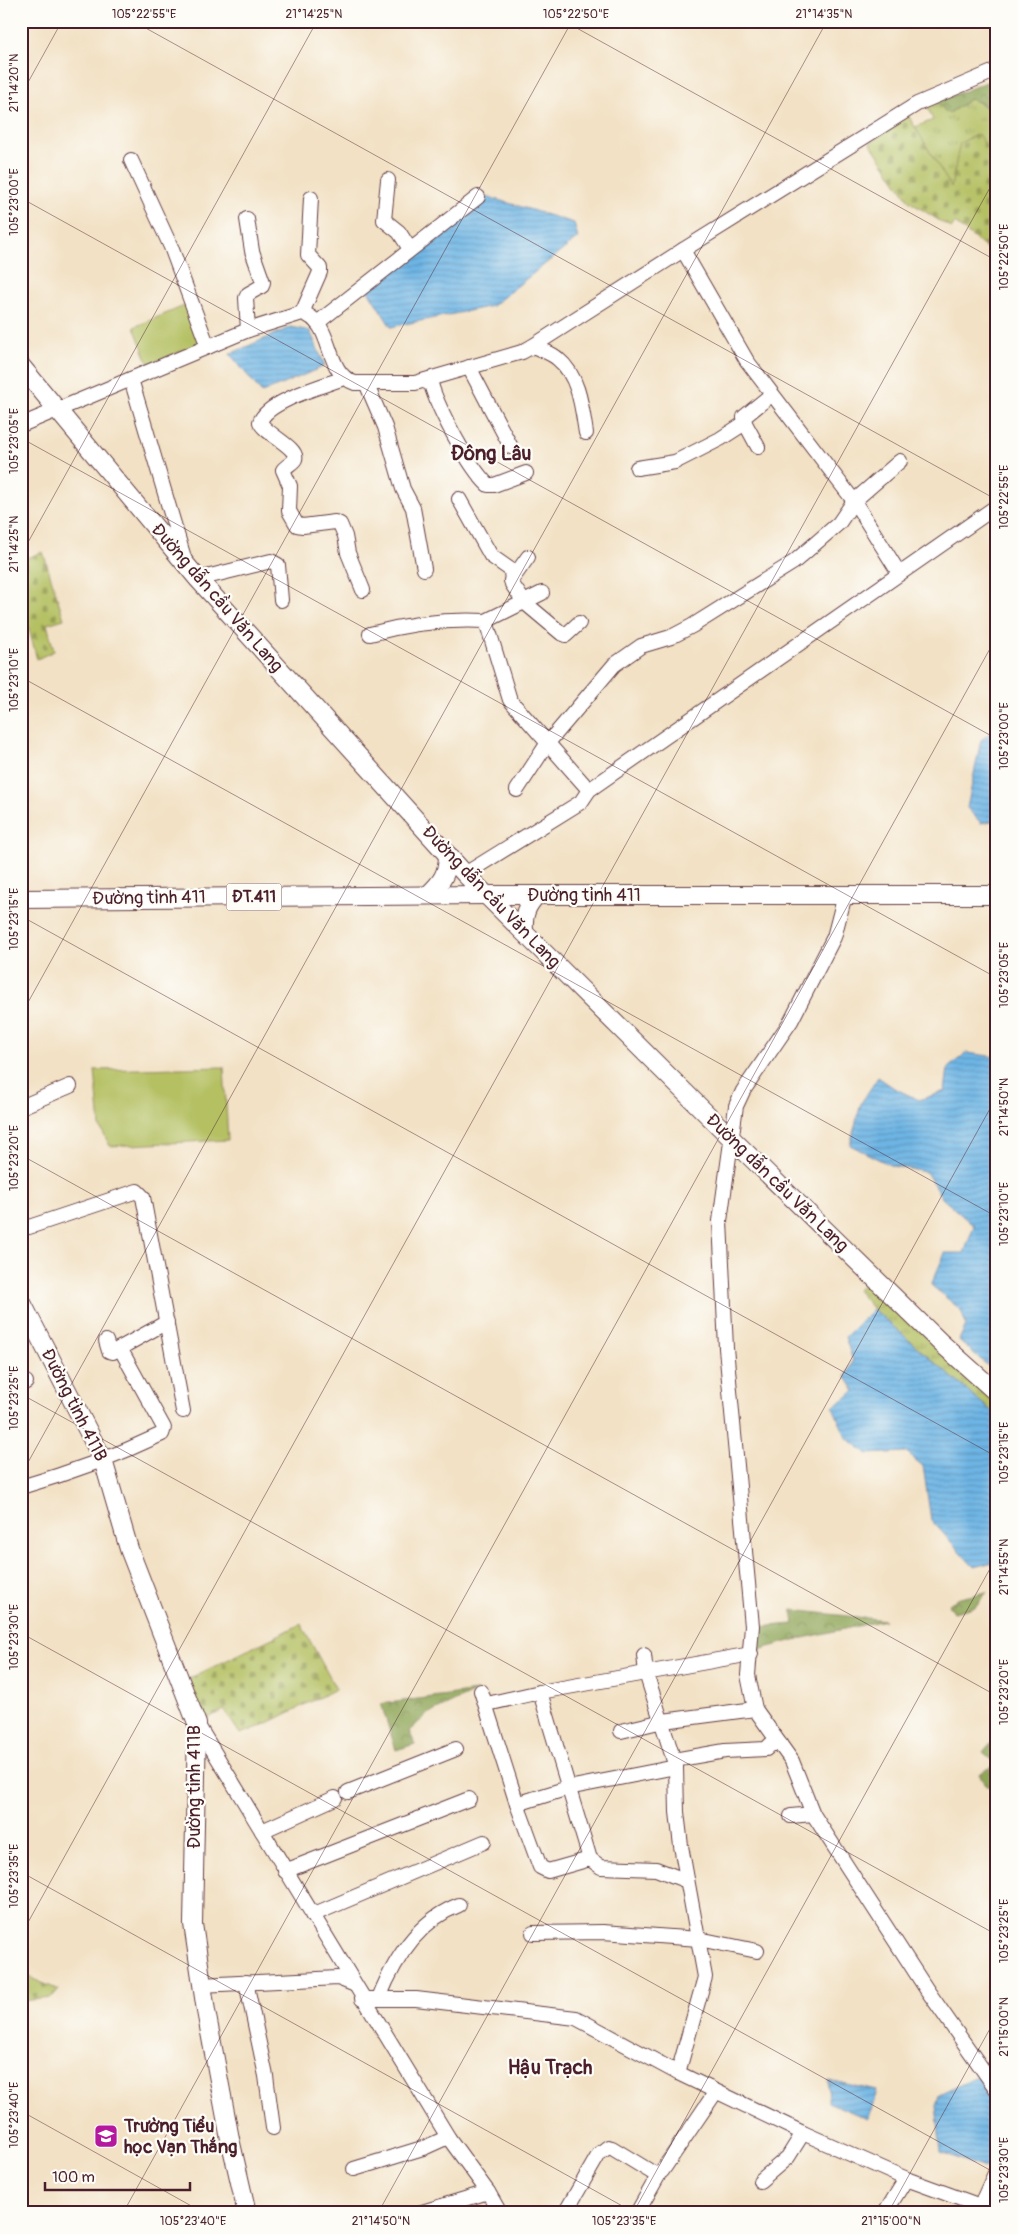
<svg xmlns="http://www.w3.org/2000/svg" width="1018" height="2234" viewBox="0 0 1018 2234" font-family="Pangolin,sans-serif">
<style>
.grass{fill:url(#grass-tufts);stroke:#7f7046}
.forest{fill:url(#forest-crowns);stroke:#6c6242}
.cemetery{fill:url(#cemetery-stones);stroke:#7f7046}
.park{fill:#b4c062;stroke:#7f7046}
.water{fill:url(#water-rules);stroke:#5c6a88}
.lines{fill:none;stroke-linecap:round;stroke-linejoin:round}
.minor-casing{stroke:#633c42;stroke-width:16}
.major-casing{stroke:#633c42;stroke-width:20}
.minor{stroke:#fff;stroke-width:14}
.major{stroke:#fff;stroke-width:18}
.ticks{fill:none;stroke:#4a1f2b;stroke-width:1;stroke-opacity:0.45}
.labels{text-anchor:middle;dominant-baseline:central;stroke-width:4.5;stroke-linejoin:round;paint-order:stroke}
.shield{fill:#fdfcf7;stroke:#806168;stroke-width:1}
.shield-label{font-size:16px;font-weight:bold;fill:#4a1f2b}
.street-label{font-size:18px;fill:#4a1f2b;stroke:#fdfcf7}
.poi-label{font-size:18px;font-weight:bold;fill:#4a1f2b;stroke:#fdfcf7;text-anchor:start}
.quarter-label{font-size:20px;font-weight:bold;fill:#4a1f2b;stroke:#fdfcf7}
.neatline{fill:none;stroke:#4a1f2b;stroke-width:2}
.ticks-label{font-size:12px;text-anchor:middle;fill:#4a1f2b}
</style>
<defs>
<pattern id="grass-tufts" width="24" height="20" patternUnits="userSpaceOnUse" patternTransform="scale(1.25)"><rect width="24" height="20" fill="#b4c062"/><path d="M3 7l-1-3M5 7V3M7 7l1-3M15 17l-1-3M17 17v-4M19 17l1-3" fill="none" stroke="#949b51"/></pattern>
<pattern id="forest-crowns" width="20" height="18" patternUnits="userSpaceOnUse" patternTransform="scale(1.25)"><rect width="20" height="18" fill="#8fa658"/><path d="M2 6a3 3 0 1 1 6 0M12 15a3 3 0 1 1 6 0" fill="none" stroke="#778749"/></pattern>
<pattern id="cemetery-stones" width="16" height="16" patternUnits="userSpaceOnUse" patternTransform="scale(1.25)"><rect width="16" height="16" fill="#b4c062"/><path d="M2 7V4a2 2 0 0 1 4 0v3zM10 15v-3a2 2 0 0 1 4 0v3z" fill="#949b51"/></pattern>
<pattern id="water-rules" width="6" height="5" patternUnits="userSpaceOnUse" patternTransform="scale(1.25)"><rect width="6" height="5" fill="#6db5e5"/><path d="M0 2.5h6" fill="none" stroke="#5c93ba"/></pattern>
</defs>
<rect width="100%" height="100%" fill="#fdfcf7"/>
<filter id="ink" filterUnits="userSpaceOnUse"><feTurbulence type="fractalNoise" baseFrequency=".02" numOctaves="2"/><feDisplacementMap in="SourceGraphic" scale="10" xChannelSelector="R" yChannelSelector="G"/><feConvolveMatrix kernelMatrix="1 2 1 2 8 2 1 2 1" color-interpolation-filters="sRGB"/></filter>
<filter id="wash" filterUnits="userSpaceOnUse"><feTurbulence type="fractalNoise" baseFrequency=".0096" numOctaves="4" result="noise"/><feDisplacementMap in="SourceGraphic" scale="20" xChannelSelector="R" yChannelSelector="G"/><feGaussianBlur stdDeviation="1.12" result="paint"/><feColorMatrix in="noise" values="0 0 0 0 0 0 0 0 0 0 0 0 0 0 0 0 0 1.4 0 .05"/><feComposite in="paint" operator="in"/></filter>
<g filter="url(#wash)">
<rect width="100%" height="100%" fill="#f2e1c4"/>
<g class="grass">
<path d="M970 99C990 105 997 117 997 136L951 188 915 127 933 120 927 106 937 102 948 114Z"/>
<polygon points="867,1283 997,1401 997,1416 873,1309 857,1290"/>
</g>
<g class="forest">
<polygon points="994,79 997,84 997,121 982,103 970,99 948,114 937,102"/>
<polygon points="987,1592 975,1607 953,1612 948,1604 960,1598"/>
<polygon points="792,1610 885,1620 794,1640 755,1651 756,1627 794,1624"/>
<polygon points="477,1691 428,1714 409,1731 415,1744 396,1750 381,1704"/>
<polygon points="993,1741 997,1741 997,1787 986,1786 979,1774 996,1764 983,1753"/>
</g>
<g class="cemetery">
<polygon points="908,115 951,187 960,143 978,134 986,147 997,136 997,248 991,252 955,223 951,228 910,202 870,143"/>
<polygon points="43,552 64,619 47,624 54,651 37,659 21,600 21,560"/>
<polygon points="301,1624 336,1689 262,1726 240,1734 224,1710 202,1721 184,1681"/>
<polygon points="21,1974 59,1990 52,1998 21,2001"/>
</g>
<g class="park">
<polygon points="189,304 200,343 149,365 134,327"/>
<polygon points="224,1067 228,1140 110,1146 100,1127 95,1070"/>
</g>
<g class="water">
<polygon points="489,197 574,223 578,238 492,306 391,327 367,289 477,204"/>
<polygon points="291,327 310,331 325,366 262,393 230,354"/>
<polygon points="997,728 997,820 981,823 967,808 981,740"/>
<polygon points="966,1053 997,1057 997,1374 959,1340 966,1325 961,1310 931,1285 945,1253 964,1253 974,1226 942,1198 926,1172 892,1166 850,1145 861,1103 878,1077 894,1088 919,1100 945,1091 948,1068"/>
<polygon points="873,1309 997,1416 997,1561 974,1567 931,1520 923,1466 905,1452 868,1454 846,1437 833,1407 855,1391 846,1377 853,1361 845,1337"/>
<polygon points="983,2074 997,2094 997,2139 986,2169 941,2152 936,2106 939,2095"/>
<polygon points="829,2080 877,2091 868,2119 828,2102"/>
</g>
</g>
<g filter="url(#ink)">
<g class="lines">
<g class="minor-casing">
<g id="minor">
<polyline points="131,160 171,247 208,347"/>
<polyline points="388,180 384,220 399,232 410,249"/>
<polyline points="247,219 252,251 263,282 262,286 248,294 246,298 248,330"/>
<polyline points="683,250 747,361 854,501 899,573"/>
<polyline points="302,313 320,272 320,268 308,255 311,198"/>
<polyline points="317,323 478,197"/>
<path d="M533 346C541 350 552 353 558 359 579 376 582 408 586 433"/>
<polyline points="469,367 511,447"/>
<path d="M344 378C323 386 267 401 260 422 264 433 299 448 295 459 293 463 286 466 283 470L290 486 289 511 297 525 303 526 335 522 340 524 345 536 348 553 363 590"/>
<polyline points="131,379 185,561"/>
<path d="M424 381 431 384C438 409 469 467 488 485H494L526 473"/>
<polyline points="366,383 385,427 403,489 413,508 424,569"/>
<path d="M21 425 248 330 302 313C335 322 323 373 355 383H415L522 352 533 346 683 250 917 104 997 70"/>
<polyline points="758,447 745,423 744,417 771,395"/>
<polyline points="637,468 675,462 720,439 745,423"/>
<polyline points="459,499 491,556 511,570 512,584 524,602 561,633 566,635 579,623"/>
<polyline points="198,579 271,561 278,565 281,600"/>
<polyline points="511,581 528,557"/>
<polyline points="486,621 542,593"/>
<path d="M370 634C407 624 447 619 486 621L510 700 589 790"/>
<polyline points="517,790 547,744 614,665 641,646 671,637 692,626 794,562 839,523 854,501 900,461"/>
<polyline points="465,874 581,802 589,790 997,506"/>
<polyline points="845,895 834,937 791,1021 743,1091 736,1106 720,1221 726,1348 752,1626 748,1675 755,1709 792,1761 813,1814 927,1990 997,2090"/>
<polyline points="21,1107 70,1086"/>
<polyline points="21,1222 25,1226 29,1227 137,1191 143,1197 183,1411"/>
<polyline points="106,1341 109,1351 113,1352 167,1322"/>
<polyline points="21,1384 26,1382"/>
<path d="M21 1487C70 1473 116 1456 162 1434L164 1428 120 1348"/>
<polyline points="644,1655 646,1673 676,1767 677,1812 681,1846 705,1977 678,2073"/>
<polyline points="481,1691 517,1804 540,1867 548,1871 590,1859"/>
<polyline points="540,1692 590,1859 601,1867 656,1869 687,1881"/>
<polyline points="487,1704 540,1692 751,1654"/>
<polyline points="197,1724 448,2137 488,2192 500,2213"/>
<polyline points="621,1731 663,1721 755,1709"/>
<polyline points="674,1760 725,1751 766,1749 771,1744 780,1744"/>
<polyline points="348,1792 456,1749"/>
<polyline points="517,1804 568,1788 676,1767"/>
<polyline points="791,1816 813,1814"/>
<polyline points="262,1831 335,1798"/>
<polyline points="285,1871 469,1799"/>
<polyline points="312,1915 484,1842"/>
<polyline points="533,1933 603,1932 699,1939 757,1951"/>
<polyline points="246,1982 266,2076 273,2128"/>
<polyline points="201,1985 338,1978 353,1984"/>
<path d="M379 1998C394 1960 419 1920 459 1905"/>
<polyline points="362,1999 416,1999 576,2018 678,2073 803,2133 909,2180 997,2212"/>
<polyline points="354,2169 426,2147 448,2137"/>
<polyline points="662,2171 715,2093"/>
<polyline points="760,2181 788,2157 803,2133"/>
<polyline points="419,2213 488,2192"/>
<polyline points="565,2213 599,2154 608,2147 612,2148 658,2176 637,2213"/>
<polyline points="885,2213 906,2179"/>
<polyline points="977,2213 997,2169"/>
</g>
</g>
<g class="major-casing">
<g id="major">
<polyline points="21,366 198,579 465,874 732,1139 940,1342 997,1393"/>
<path d="M428 895C441 883 448 874 448 855"/>
<polyline points="21,899 486,895 997,895"/>
<path d="M524 931C523 915 526 906 537 895"/>
<polyline points="21,1301 103,1460 129,1549 197,1724 193,1924 206,2011 230,2139 247,2213"/>
</g>
</g>
<use href="#minor" class="minor"/>
<use href="#major" class="major"/>
</g>
</g>
<path class="ticks" d="M133 21 997 500M564 21 997 261M996 21 997 22M21 95 62 21M21 198 997 739M21 438 997 978M21 555 317 21M21 677 997 1217M21 916 997 1457M21 1015 572 21M21 1155 997 1696M21 1394 997 1935M21 1475 827 21M21 1633 997 2174M21 1872 635 2213M21 1935 997 175M21 2111 204 2213M123 2213 997 636M378 2213 997 1096M633 2213 997 1556M888 2213 997 2016"/>
<defs>
<g id="school-square" transform="scale(1.25)"><rect x="-9" y="-9" width="18" height="18" rx="4" fill="#b5179e" stroke="#fdfcf7"/><path d="M0-5L7-2L0 1L-7-2ZM-4 1L0 2.5L4 1V4Q0 6-4 4Z" fill="#fff"/></g>
</defs>
<g fill-rule="evenodd">
<use href="#school-square" x="106" y="2136"/>
</g>
<g class="labels">
<rect class="shield" x="226.5" y="883.5" width="55" height="27" rx="4"/>
<g class="shield-label">
<text x="254" y="897">ĐT.411</text>
</g>
<g class="street-label">
<text transform="translate(217 598) rotate(49)">Đường dẫn cầu Văn Lang</text>
<text x="584" y="895">Đường tỉnh 411</text>
<text transform="translate(491 897) rotate(46)">Đường dẫn cầu Văn Lang</text>
<text transform="translate(149 898) rotate(-1)">Đường tỉnh 411</text>
<text transform="translate(777 1183) rotate(44)">Đường dẫn cầu Văn Lang</text>
<text transform="translate(74 1405) rotate(63)">Đường tỉnh 411B</text>
<text transform="translate(194 1787) rotate(-90)">Đường tỉnh 411B</text>
</g>
<g class="poi-label">
<text x="124" y="2126">Trường Tiểu<tspan x="124" dy="21">học Vạn Thắng</tspan></text>
</g>
<g class="quarter-label">
<text x="491" y="453">Đông Lâu</text>
<text x="550" y="2067">Hậu Trạch</text>
</g>
</g>
<rect width="1018" height="2234" fill="none" stroke="#fdfcf7" stroke-width="55"/>
<path d="M45 2182v8h145v-8" fill="none" stroke="#4a1f2b" stroke-width="2.5"/>
<text x="52" y="2182" font-size="15" fill="#4a1f2b" stroke="#fdfcf7" stroke-width="4" paint-order="stroke">100 m</text>
<rect x="28" y="28" width="962" height="2178" class="neatline"/>
<g class="ticks-label">
<text x="144" y="18">105°22'55"E</text>
<text x="314" y="18">21°14'25"N</text>
<text x="576" y="18">105°22'50"E</text>
<text x="824" y="18">21°14'35"N</text>
<text transform="translate(14 83) rotate(-90)" y="4">21°14'20"N</text>
<text transform="translate(14 202) rotate(-90)" y="4">105°23'00"E</text>
<text transform="translate(1004 257) rotate(-90)" y="4">105°22'50"E</text>
<text transform="translate(14 441) rotate(-90)" y="4">105°23'05"E</text>
<text transform="translate(1004 497) rotate(-90)" y="4">105°22'55"E</text>
<text transform="translate(14 544) rotate(-90)" y="4">21°14'25"N</text>
<text transform="translate(14 680) rotate(-90)" y="4">105°23'10"E</text>
<text transform="translate(1004 736) rotate(-90)" y="4">105°23'00"E</text>
<text transform="translate(14 919) rotate(-90)" y="4">105°23'15"E</text>
<text transform="translate(1004 975) rotate(-90)" y="4">105°23'05"E</text>
<text transform="translate(1004 1107) rotate(-90)" y="4">21°14'50"N</text>
<text transform="translate(14 1158) rotate(-90)" y="4">105°23'20"E</text>
<text transform="translate(1004 1214) rotate(-90)" y="4">105°23'10"E</text>
<text transform="translate(14 1398) rotate(-90)" y="4">105°23'25"E</text>
<text transform="translate(1004 1453) rotate(-90)" y="4">105°23'15"E</text>
<text transform="translate(1004 1567) rotate(-90)" y="4">21°14'55"N</text>
<text transform="translate(14 1637) rotate(-90)" y="4">105°23'30"E</text>
<text transform="translate(1004 1692) rotate(-90)" y="4">105°23'20"E</text>
<text transform="translate(14 1876) rotate(-90)" y="4">105°23'35"E</text>
<text transform="translate(1004 1931) rotate(-90)" y="4">105°23'25"E</text>
<text transform="translate(1004 2027) rotate(-90)" y="4">21°15'00"N</text>
<text transform="translate(14 2115) rotate(-90)" y="4">105°23'40"E</text>
<text transform="translate(1004 2170) rotate(-90)" y="4">105°23'30"E</text>
<text x="193" y="2225">105°23'40"E</text>
<text x="381" y="2225">21°14'50"N</text>
<text x="624" y="2225">105°23'35"E</text>
<text x="891" y="2225">21°15'00"N</text>
</g>
</svg>
